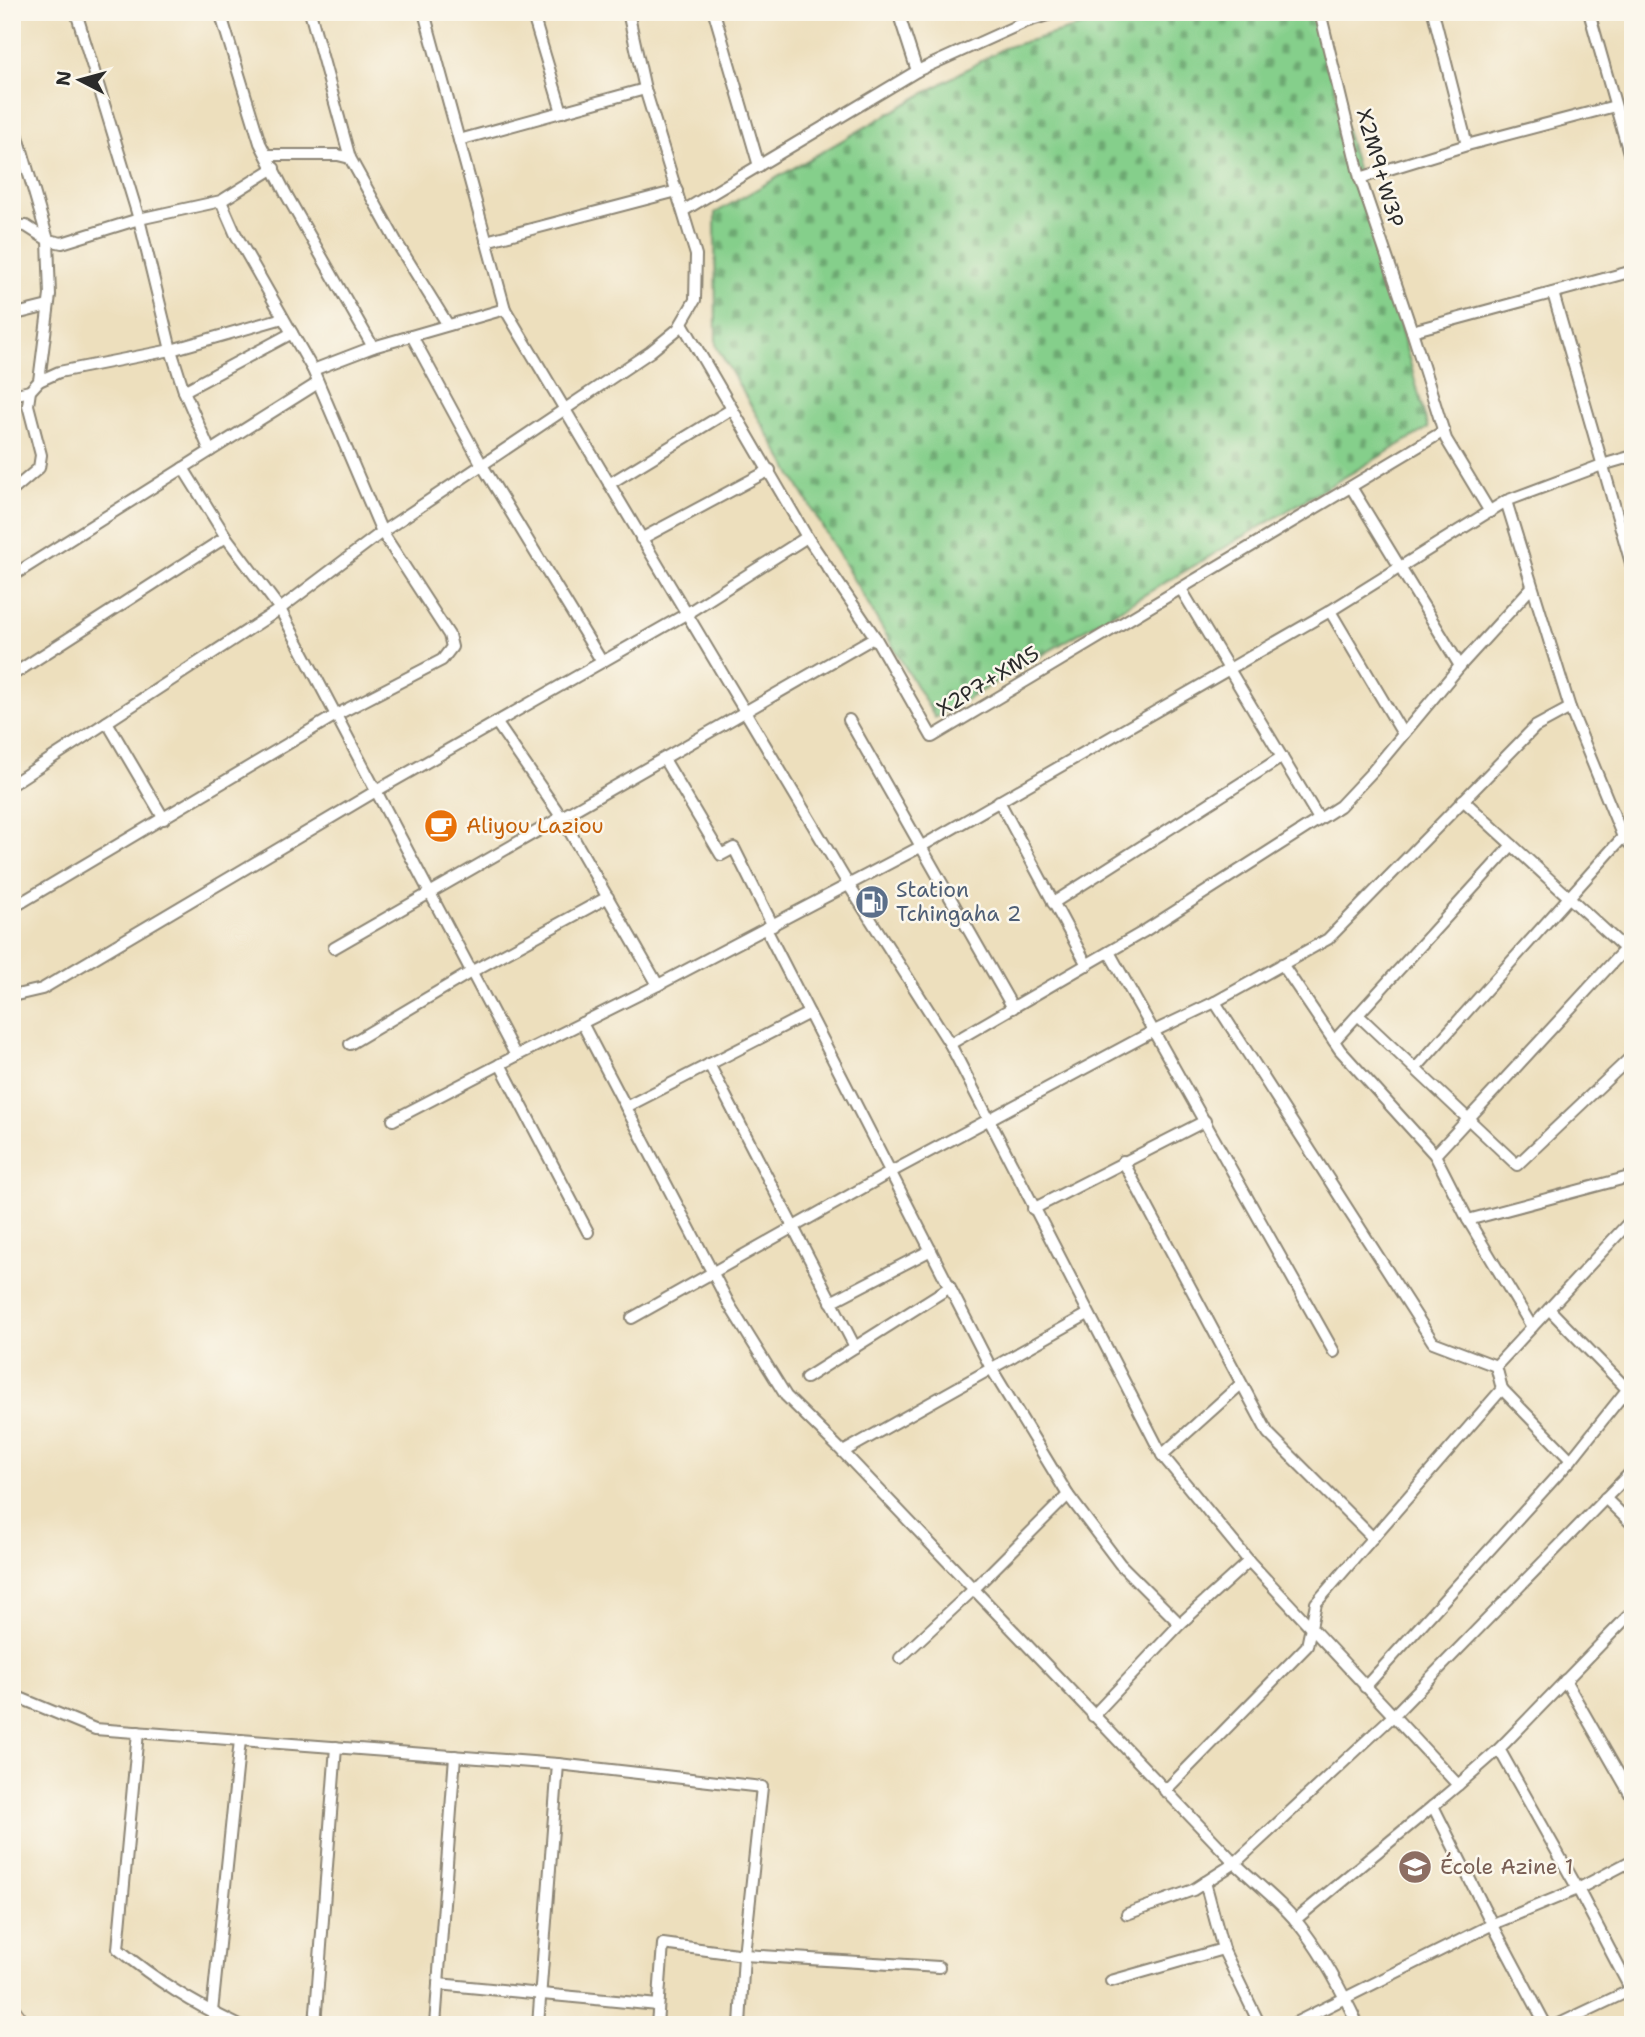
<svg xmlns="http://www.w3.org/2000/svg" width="1645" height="2037" viewBox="0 0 1645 2037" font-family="'Shantell Sans',sans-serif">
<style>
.cemetery{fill:url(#cemetery-stones);stroke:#587d5b;stroke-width:2}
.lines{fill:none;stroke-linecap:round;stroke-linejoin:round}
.minor-casing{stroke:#8c8574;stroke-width:14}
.secondary-casing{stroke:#8c8574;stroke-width:19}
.minor{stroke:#fff;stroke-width:10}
.secondary{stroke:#ffe4c6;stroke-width:16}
.labels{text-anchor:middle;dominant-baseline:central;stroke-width:5;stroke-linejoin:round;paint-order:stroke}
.street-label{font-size:21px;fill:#2b2b2b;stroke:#fbf7ec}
.food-label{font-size:21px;fill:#c56008;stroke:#fbf7ec;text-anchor:start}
.service-label{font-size:21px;fill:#4e5e75;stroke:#fbf7ec;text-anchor:start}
.education-label{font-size:21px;fill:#785e54;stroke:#fbf7ec;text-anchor:start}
</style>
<defs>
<pattern id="cemetery-stones" width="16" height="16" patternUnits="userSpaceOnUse" patternTransform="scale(1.75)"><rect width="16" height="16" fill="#85cf8b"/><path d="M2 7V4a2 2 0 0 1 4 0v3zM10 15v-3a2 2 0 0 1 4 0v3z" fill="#6da872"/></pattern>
</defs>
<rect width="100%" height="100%" fill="#fbf7ec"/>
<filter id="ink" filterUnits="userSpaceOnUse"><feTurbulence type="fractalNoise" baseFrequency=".0143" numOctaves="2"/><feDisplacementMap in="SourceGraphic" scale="14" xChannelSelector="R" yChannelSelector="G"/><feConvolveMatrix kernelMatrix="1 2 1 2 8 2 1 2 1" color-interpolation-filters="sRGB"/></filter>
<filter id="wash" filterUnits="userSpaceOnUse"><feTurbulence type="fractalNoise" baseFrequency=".00686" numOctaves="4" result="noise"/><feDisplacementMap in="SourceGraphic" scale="28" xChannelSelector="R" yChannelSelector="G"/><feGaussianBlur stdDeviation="1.57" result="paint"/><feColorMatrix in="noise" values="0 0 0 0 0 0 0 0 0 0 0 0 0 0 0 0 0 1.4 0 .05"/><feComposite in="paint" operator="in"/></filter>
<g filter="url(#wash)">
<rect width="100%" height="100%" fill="#eddfbd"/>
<polygon class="cemetery" points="1130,12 1314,12 1428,428 935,718 716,346 715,213 1004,48"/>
</g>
<g filter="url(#ink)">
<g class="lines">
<g class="minor-casing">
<g id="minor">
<polyline points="76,12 139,219 171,350 184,391 210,451"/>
<polyline points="220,12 260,143 286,194 373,347"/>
<polyline points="310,12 350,158"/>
<polyline points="424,12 505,309 848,884 950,1044 1162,1455 1249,1561 1458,1785 1499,1749 1633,1611"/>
<polyline points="532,12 562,112"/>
<polyline points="714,12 759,166"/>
<polyline points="1320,12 1360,178 1412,331"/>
<polyline points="1433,12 1467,145"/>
<polyline points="1589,12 1633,167"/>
<polyline points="917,71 1025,22 1057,12"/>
<polyline points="12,116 48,240 50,295 39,381"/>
<polyline points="459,140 645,89"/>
<polyline points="267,155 338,155 350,158 397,243 448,325"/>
<polyline points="1360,178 1467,145 1615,106"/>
<polyline points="683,211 917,71 898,12"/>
<polyline points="12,225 26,226 48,240 62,243 139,219 221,201 274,168"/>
<polyline points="486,241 677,191"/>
<polyline points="1553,293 1633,570"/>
<polyline points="12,315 48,306"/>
<polyline points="682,323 807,537 875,637 932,737 1444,431"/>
<polyline points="412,336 482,465 602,662"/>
<polyline points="313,370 373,347 505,309"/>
<polyline points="184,391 292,333"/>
<polyline points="12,395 30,391"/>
<polyline points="183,468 226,537 280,609 516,1056 658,985 922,846 1330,611 1506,501 1602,465 1633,456"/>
<polyline points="609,484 732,409"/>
<polyline points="1351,487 1460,666"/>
<polyline points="12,491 39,468 41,455 28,405 30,391 39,381 59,372 171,350 283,318"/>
<polyline points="1506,501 1570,708 1623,837 1633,847"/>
<polyline points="1490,512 1446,439 1412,331 1633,271"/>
<polyline points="641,539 770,470"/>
<polyline points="12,576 318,383"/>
<polyline points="1181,589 1319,819"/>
<polyline points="1330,611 1403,734"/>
<polyline points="12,675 226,537"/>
<polyline points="849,720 1013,1008"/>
<polyline points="107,722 164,819"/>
<polyline points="496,722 562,818 658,985"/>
<polyline points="664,759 721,855 734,848 773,926"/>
<polyline points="12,784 280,609 382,532 650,352 678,329 695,300 696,255 645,89 628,12"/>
<polyline points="1463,800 1633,956"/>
<polyline points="999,801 1087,965"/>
<polyline points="1053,903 1282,757"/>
<polyline points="12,908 336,715 442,660 452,647 449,635 382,532 313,370 235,233 221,201"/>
<polyline points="766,929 991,1368 1068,1495 1120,1564 1180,1624"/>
<polyline points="334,948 875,637"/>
<polyline points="1109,952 1334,1352"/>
<polyline points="1282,964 1340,1050 1435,1155 1468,1220 1532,1327"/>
<polyline points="12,996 42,989 376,791 686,614 807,537"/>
<polyline points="1215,1002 1433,1342 1496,1366"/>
<polyline points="1358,1015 1517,1165 1633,1055"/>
<path d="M582 1023 730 1306 786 1396 843 1452 1235 1863C1258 1885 1286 1906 1304 1931 1325 1959 1343 1993 1358 2025"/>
<polyline points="1334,1041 1512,845"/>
<polyline points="350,1044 471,972 608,897"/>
<polyline points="950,1044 1143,932 1340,806 1372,772 1460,666 1531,588"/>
<polyline points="500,1064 588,1232"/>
<polyline points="709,1064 855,1347"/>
<polyline points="1416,1068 1623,837"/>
<polyline points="626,1107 809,1013"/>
<polyline points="393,1120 516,1056"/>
<polyline points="1435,1155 1625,949"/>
<polyline points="1123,1161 1268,1433 1373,1538"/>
<polyline points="1033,1209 1205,1121"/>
<polyline points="1468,1220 1633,1176"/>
<polyline points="831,1302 931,1250"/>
<polyline points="1549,1309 1627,1389"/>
<polyline points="632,1318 891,1172 1152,1032 1215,1002 1328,939 1535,727 1570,708"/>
<polyline points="806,1378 950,1287"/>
<polyline points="1502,1389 1571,1460"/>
<polyline points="843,1452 1088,1314"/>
<polyline points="1162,1455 1241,1384"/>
<polyline points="1605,1498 1633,1525"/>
<polyline points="900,1658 973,1590 1068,1495"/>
<polyline points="1565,1680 1633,1799"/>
<polyline points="1365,1687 1571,1460 1633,1382"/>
<polyline points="12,1692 20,1698 95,1729 558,1764 762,1787 744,1955 740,2025"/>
<polyline points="1093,1716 1180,1624 1249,1561"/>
<path d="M138 1732 118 1949C157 1981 192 2003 238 2025"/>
<polyline points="1499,1749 1578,1889 1633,1994"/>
<polyline points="1458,1785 1433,1806 1488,1916 1546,2025"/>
<polyline points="1165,1791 1307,1646 1316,1603 1502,1389 1496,1366 1633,1218"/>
<polyline points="1205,1882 1223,1949 1260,2025"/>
<polyline points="1127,1914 1193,1890 1235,1863 1393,1716 1633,1470"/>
<polyline points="1295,1920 1433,1806"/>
<polyline points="1111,1981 1223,1949"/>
<polyline points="438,1984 658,2005"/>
<polyline points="212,2012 240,1740"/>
<polyline points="315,2025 336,1747"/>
<polyline points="435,2025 455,1756"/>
<polyline points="538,2025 558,1764"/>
<polyline points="657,2025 663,1944 744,1955 939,1967"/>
<polyline points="1291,2025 1493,1924 1578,1889 1633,1860"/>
<polyline points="1557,2025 1633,1989"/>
</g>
</g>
<g class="secondary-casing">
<polyline id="secondary" points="12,2010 23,2025"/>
</g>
<use href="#minor" class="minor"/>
<use href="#secondary" class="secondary"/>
</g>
</g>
<defs>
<g id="cafe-disc" transform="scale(1.75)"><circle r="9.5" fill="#e8710a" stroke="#fbf7ec"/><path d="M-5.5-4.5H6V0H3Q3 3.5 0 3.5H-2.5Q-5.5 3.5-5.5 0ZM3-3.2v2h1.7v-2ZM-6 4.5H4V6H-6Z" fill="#fff"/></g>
<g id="fuel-disc" transform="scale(1.75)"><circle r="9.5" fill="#5c6f8a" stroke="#fbf7ec"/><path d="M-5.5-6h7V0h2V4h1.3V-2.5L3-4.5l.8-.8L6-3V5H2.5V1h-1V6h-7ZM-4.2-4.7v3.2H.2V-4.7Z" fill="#fff"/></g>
<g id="school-disc" transform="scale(1.75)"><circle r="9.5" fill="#8d6e63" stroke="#fbf7ec"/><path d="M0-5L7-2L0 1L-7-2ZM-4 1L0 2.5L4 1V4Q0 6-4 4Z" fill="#fff"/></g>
</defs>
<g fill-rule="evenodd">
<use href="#cafe-disc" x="441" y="826"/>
<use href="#fuel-disc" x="872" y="902"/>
<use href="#school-disc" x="1415" y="1867"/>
</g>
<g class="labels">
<g class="street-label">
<text transform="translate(1380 168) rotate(74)">X2M9+W3P</text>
<text transform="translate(988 681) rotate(-31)">X2P7+XM5</text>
</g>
<g class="food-label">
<text x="466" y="826">Aliyou Laziou</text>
</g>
<g class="service-label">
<text x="896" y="890">Station<tspan x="896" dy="24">Tchingaha 2</tspan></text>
</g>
<g class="education-label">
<text x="1440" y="1867">École Azine 1</text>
</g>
</g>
<rect width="1645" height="2037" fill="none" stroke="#fbf7ec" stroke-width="42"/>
<g transform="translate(80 80) rotate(276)" stroke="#fbf7ec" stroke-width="5" paint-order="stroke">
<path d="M0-5L12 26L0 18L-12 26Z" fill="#2b2b2b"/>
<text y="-10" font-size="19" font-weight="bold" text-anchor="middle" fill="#2b2b2b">N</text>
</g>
</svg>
